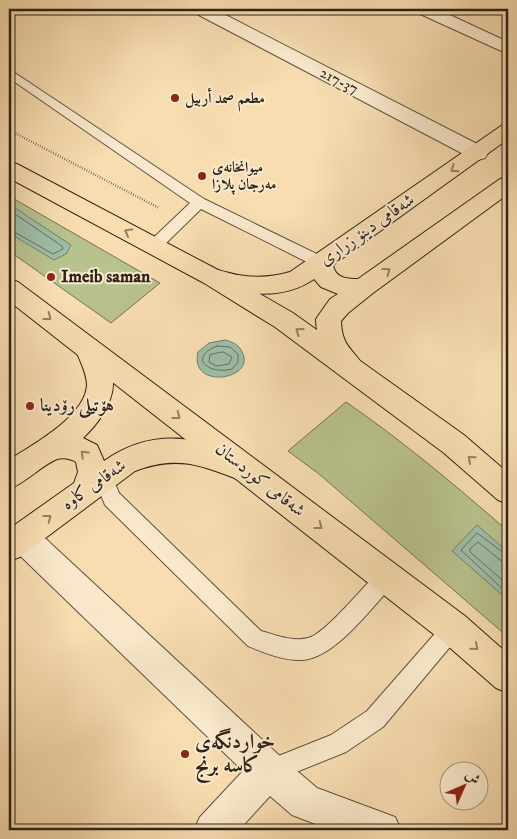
<svg xmlns="http://www.w3.org/2000/svg" width="517" height="839" viewBox="0 0 517 839" font-family="'IM FELL DW Pica',Amiri,serif">
<style>
.green{fill:#b8c28e;stroke:#737254}
.water{fill:#9ebda7;stroke:#717f6e}
.lines{fill:none;stroke-linecap:round;stroke-linejoin:round}
.shore{stroke:#667060;stroke-width:1}
.lane-casing{stroke:#60513f;stroke-width:2}
.street-casing{stroke:#60513f;stroke-width:2}
.primary-casing{stroke:#2e2219;stroke-width:2}
.highway-casing{stroke:#2e2219;stroke-width:2}
.path{stroke:#2e2219;stroke-width:2.5;stroke-dasharray:0.5 2;stroke-linecap:butt}
.lane{fill:#fae9cc;fill-rule:evenodd}
.street{fill:#fae9cc;fill-rule:evenodd}
.primary{fill:#f7ddb0;fill-rule:evenodd}
.highway{fill:#f7ddb0;fill-rule:evenodd}
.oneway{stroke:#928064}
.poi-dot{fill:#8f2418;stroke:#fae9cc;stroke-width:2}
.labels{text-anchor:middle;dominant-baseline:central;stroke-width:4;stroke-linejoin:round;paint-order:stroke}
.far-street-label{font-size:15px;fill:#2e2219;stroke:#fae9cc}
.far-poi-label{font-size:15px;font-weight:bold;fill:#2e2219;stroke:#fae9cc;text-anchor:start}
.street-label{font-size:18px;fill:#2e2219;stroke:#fae9cc}
.poi-label{font-size:18px;font-weight:bold;fill:#2e2219;stroke:#fae9cc;text-anchor:start}
.near-poi-label{font-size:21px;font-weight:bold;fill:#2e2219;stroke:#fae9cc;text-anchor:start}
</style>
<rect width="100%" height="100%" fill="#f7ddb0"/>
<filter id="stains"><feTurbulence type="fractalNoise" baseFrequency=".004" numOctaves="4"/><feColorMatrix values="0 0 0 0 .2 0 0 0 0 .09 0 0 0 0 .02 0 0 0 .5 -.17"/></filter>
<radialGradient id="worn" r=".72"><stop offset=".6" stop-color="#630" stop-opacity="0"/><stop offset="1" stop-color="#630" stop-opacity=".3"/></radialGradient>
<g class="green">
<polygon points="9,196 160,283 111,323 9,251"/>
<path d="M346 402C403 441 456 486 508 531V637L319 474 288 451Z"/>
</g>
<g class="water">
<polygon points="9,204 71,245 66,254 54,260 9,233"/>
<path d="M225 340C233 342 240 345 243 354 254 380 189 390 198 352L209 343Z"/>
<polygon points="477,525 508,552 508,600 452,551"/>
</g>
<g class="lines">
<g class="shore">
<polyline points="9,210 62,246 63,249 53,254 9,229"/>
<path d="M217 346 230 347 238 354V362L232 369C209 375 187 358 217 346Z"/>
<polygon points="223,352 232,357 229,364 216,366 209,362 210,355"/>
<polyline points="508,556 477,533 461,550 508,594"/>
<polyline points="508,562 500,560 478,542 470,549 470,552 508,585"/>
</g>
<g class="lane-casing">
<g id="lane">
<polygon points="9,69 204,199 325,258 327,262 325,266 320,267 315,266 201,209 159,250 154,251 149,250 147,246 149,242 190,203 9,78"/>
<path d="M103 470 110 472 119 493 261 631C276 635 292 642 308 638 324 635 365 585 379 571L386 568 393 571 396 578 393 585C371 608 336 657 303 660 284 661 265 653 248 646L105 505 94 478 96 472Z"/>
<polygon points="453,618 460,621 463,628 460,635 383,727 346,752 269,783 261,779 257,771 261,763 331,735 367,711 446,621"/>
</g>
</g>
<g class="street-casing">
<g id="street">
<polygon points="193,9 214,9 485,148 488,153 485,158 478,160 471,158 195,13"/>
<polygon points="416,9 437,9 508,42 508,54 418,13"/>
<path d="M22 523 33 527 282 758 317 788 395 817 401 830H331L292 815 270 796 239 830H194L200 817 243 771 11 547C8 540 8 534 11 527Z"/>
</g>
</g>
<g class="primary-casing">
<g id="primary">
<path d="M508 124V139L333 265C335 278 347 279 358 279L500 179 508 177V194L373 293 348 313 341 321C342 349 354 348 365 369L361 376C332 386 316 342 316 319L330 299 338 294 321 287 314 279C281 302 240 294 204 283L200 277 204 271C216 267 226 273 238 275 256 278 273 277 290 272L501 126Z"/>
<path d="M88 338 97 341C103 352 114 371 113 385 112 405 97 425 83 438L97 445 104 461C153 426 200 437 250 458L254 467 250 476 240 480C200 465 177 455 135 471L20 557 9 561V529L74 483 78 472 76 462C71 459 64 457 57 459 42 465 27 482 9 489V460C32 445 85 417 87 385 87 373 79 359 75 348L79 341Z"/>
</g>
</g>
<g class="highway-casing">
<g id="highway">
<polygon points="9,162 17,164 220,271 293,313 464,435 508,473 508,504 498,500 444,453 275,327 204,283 9,178"/>
<polygon points="9,279 18,282 465,616 508,654 508,693 496,688 441,640 9,301"/>
</g>
</g>
<polyline class="path" points="9,130 159,208"/>
<use href="#lane" class="lane"/>
<use href="#street" class="street"/>
<use href="#primary" class="primary"/>
<use href="#highway" class="highway"/>
</g>
<defs><path id="oneway-chevron" d="M-2-3.5L2.5 0L-2 3.5" fill="none" stroke-width="1.6" stroke-linecap="round" stroke-linejoin="round" transform="scale(1.25)"/></defs>
<g class="oneway">
<use href="#oneway-chevron" transform="translate(454 169) rotate(145)"/>
<use href="#oneway-chevron" transform="translate(128 232) rotate(-152)"/>
<use href="#oneway-chevron" transform="translate(387 271) rotate(-36)"/>
<use href="#oneway-chevron" transform="translate(48 317) rotate(37)"/>
<use href="#oneway-chevron" transform="translate(299 331) rotate(-144)"/>
<use href="#oneway-chevron" transform="translate(177 416) rotate(37)"/>
<use href="#oneway-chevron" transform="translate(84 454) rotate(-136)"/>
<use href="#oneway-chevron" transform="translate(471 459) rotate(-139)"/>
<use href="#oneway-chevron" transform="translate(48 518) rotate(-37)"/>
<use href="#oneway-chevron" transform="translate(319 526) rotate(38)"/>
<use href="#oneway-chevron" transform="translate(475 647) rotate(41)"/>
</g>
<g class="poi-dot">
<circle cx="175" cy="98" r="5"/>
<circle cx="202" cy="176" r="5"/>
<circle cx="51" cy="277" r="5"/>
<circle cx="30" cy="406" r="5"/>
<circle cx="185" cy="754" r="5"/>
</g>
<g class="labels">
<g class="far-street-label">
<text transform="translate(339 81) rotate(27)">217-37</text>
</g>
<g class="far-poi-label">
<text x="185" y="98">مطعم صمد أربيل</text>
<text x="212" y="167">میوانخانەی<tspan x="212" dy="17">مەرجان پلازا</tspan></text>
</g>
<g class="street-label">
<text transform="translate(367 230) rotate(-35)">شەقامی دینۆ زراری</text>
<text transform="translate(260 480) rotate(38)">شەقامی کوردستان</text>
<text transform="translate(94 485) rotate(-35)">شەقامی کاوە</text>
</g>
<g class="poi-label">
<text x="61" y="277">Imeib saman</text>
<text x="40" y="406">هۆتیلی رۆدینا</text>
</g>
<g class="near-poi-label">
<text x="195" y="742">خواردنگەی<tspan x="195" dy="24">کاسە برنج</tspan></text>
</g>
</g>
<rect width="517" height="839" fill="none" stroke="#f7ddb0" stroke-width="30"/>
<rect x="10" y="10" width="497" height="819" fill="none" stroke="#2e2219" stroke-width="2.5"/>
<rect x="15" y="15" width="487" height="809" fill="none" stroke="#2e2219"/>
<g transform="translate(464 786) rotate(45)"><circle r="24" fill="#fae9cc" stroke="#a89984"/>
<path d="M0-4L9 19L0 12L-9 19Z" fill="#8f2418"/>
<text y="-8" font-size="14" font-weight="bold" text-anchor="middle" fill="#2e2219">ش</text>
</g>
<rect width="100%" height="100%" filter="url(#stains)"/>
<rect width="100%" height="100%" fill="url(#worn)"/>
</svg>
